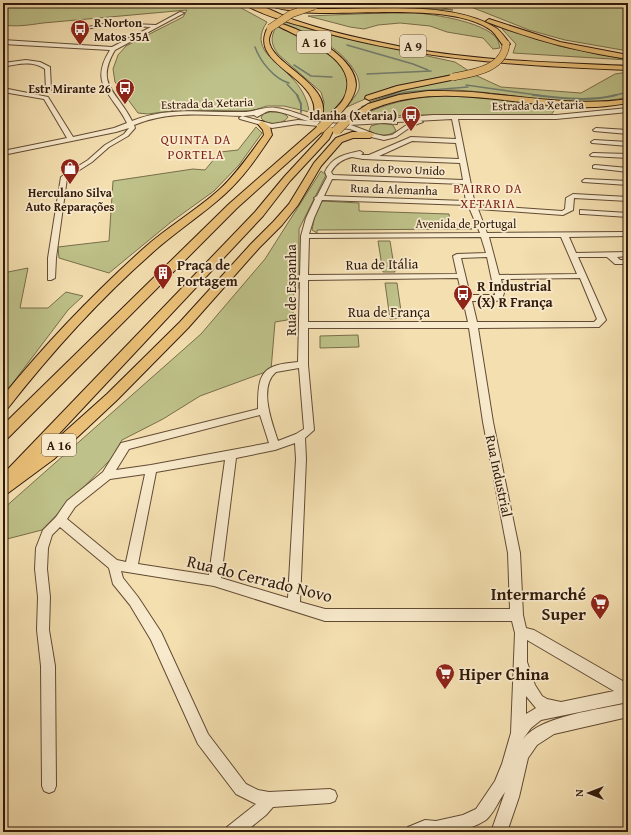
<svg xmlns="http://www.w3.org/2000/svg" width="631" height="835" viewBox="0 0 631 835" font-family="'Gentium Book Plus',serif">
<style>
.green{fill:#bec189;stroke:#786e4a}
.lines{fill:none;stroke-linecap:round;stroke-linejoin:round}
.stream-far1{stroke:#717c6c;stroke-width:1.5}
.stream{stroke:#717c6c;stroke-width:2}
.minor-casing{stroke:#624b34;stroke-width:2}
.highway-casing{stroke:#311a0b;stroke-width:2}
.minor{fill:#f8eacc;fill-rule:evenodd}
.highway{fill:#eac078;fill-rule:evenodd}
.highway-bridge-far1-casing{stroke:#311a0b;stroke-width:8;stroke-linecap:butt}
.highway-bridge-casing{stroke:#311a0b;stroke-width:10;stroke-linecap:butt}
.highway-bridge-far1{stroke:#eac078;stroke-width:7}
.highway-bridge{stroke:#eac078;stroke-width:9}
.labels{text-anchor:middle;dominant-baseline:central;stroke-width:3.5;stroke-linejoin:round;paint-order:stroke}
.far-poi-label{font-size:12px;font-weight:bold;fill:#311a0b;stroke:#f8eacc;text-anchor:end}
.far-street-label{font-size:12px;fill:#311a0b;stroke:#f8eacc}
.shield{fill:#f8eacc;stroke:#6d5845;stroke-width:1}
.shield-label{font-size:13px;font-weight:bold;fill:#311a0b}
.far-neighbourhood-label{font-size:13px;letter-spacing:1px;fill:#7a1f14;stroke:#f8eacc}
.street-label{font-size:14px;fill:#311a0b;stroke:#f8eacc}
.poi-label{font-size:14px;font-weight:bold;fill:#311a0b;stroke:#f8eacc;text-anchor:start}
.near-street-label{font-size:17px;fill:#311a0b;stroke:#f8eacc}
.near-poi-label{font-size:17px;font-weight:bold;fill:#311a0b;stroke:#f8eacc;text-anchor:end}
</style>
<rect width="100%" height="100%" fill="#f4dfb0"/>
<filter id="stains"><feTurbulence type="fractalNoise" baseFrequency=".005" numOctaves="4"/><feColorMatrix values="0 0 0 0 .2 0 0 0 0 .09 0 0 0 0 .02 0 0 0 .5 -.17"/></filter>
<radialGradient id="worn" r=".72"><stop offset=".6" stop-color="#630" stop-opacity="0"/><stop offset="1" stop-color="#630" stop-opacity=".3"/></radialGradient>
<g class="green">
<path d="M3 3H232L267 22C249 48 276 61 291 77 300 86 308 99 309 112L284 106H267L251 111 178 110 148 114 138 113 115 82 113 69 118 55 126 46 183 17 187 10 43 23C29 25 17 27 3 25Z"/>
<polygon points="342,3 418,3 453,10 390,7 316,8"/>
<polygon points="461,3 628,3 628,51 565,40 529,30"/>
<path d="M405 12C427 13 485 21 497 39 499 42 499 45 500 48L493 49 483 38 447 32 430 26 400 23 378 25 364 29 350 27 308 16Z"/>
<path d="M284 21 336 36 455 62 469 71 392 87 347 107C350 102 357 95 359 89 360 84 358 76 355 72 340 45 309 35 283 23Z"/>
<path d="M276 27H280C303 38 369 65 342 100 337 106 329 116 322 118L324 102 321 92 278 54C271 44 270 38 276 27Z"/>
<polygon points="503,28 559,46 628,60 513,53 516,44 502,29"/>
<path d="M628 72V97C570 111 511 92 453 90 427 89 400 98 375 103L369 102 414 87 475 75 501 87 581 93 615 74Z"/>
<path d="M456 95 483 96 558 106 550 116 410 115 375 117 361 121 357 118C388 101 421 96 456 95Z"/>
<path d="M270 112H282L288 117C283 125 267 126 261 118L263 114Z"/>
<path d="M381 123 393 125 396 131C388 137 377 136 369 131L371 126Z"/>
<polygon points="256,127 262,133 239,165 214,191 171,222 109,273 59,258 58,247 109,241 113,181 193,169 205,170 220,152 238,150"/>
<polygon points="321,171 326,175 299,229 299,288 294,289 293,319 275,322 271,370 200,396 163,419 122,440 112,458 42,530 3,540 3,509 201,334 265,259"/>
<path d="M322 201 359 203V211L449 214 450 223 472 229 317 230V233L312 230C314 221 315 208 322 201Z"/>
<polygon points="378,241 390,241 395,272 383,272"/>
<polygon points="28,268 20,308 48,308 66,292 83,296 68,310 3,396 3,273"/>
<polygon points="385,283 397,283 402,318 390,319"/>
<polygon points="358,335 359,347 320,348 320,336"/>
</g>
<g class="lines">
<g class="stream-far1">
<polyline points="347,45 413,64 428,70"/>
<path d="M255 47C260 61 274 79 289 83"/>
<polyline points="294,65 311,76 332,77"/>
<polyline points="367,74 431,71"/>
<polyline points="287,84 298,96"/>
<polyline points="466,85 544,96"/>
<polyline points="390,96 406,92 468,87"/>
<polyline points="612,96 628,92"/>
</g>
<g class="stream">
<polyline points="297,95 301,104 301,112"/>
<path d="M533 95C561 98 589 102 616 95"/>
<polyline points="362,107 393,95"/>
</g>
<g class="minor-casing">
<g id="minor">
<path d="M180 12 184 13 115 50C94 85 118 92 132 121 168 106 205 113 243 112 254 112 266 106 276 108 285 109 305 115 311 119L308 121C296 118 282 110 269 111 265 112 261 115 257 117L254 115 244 116C207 115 169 110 134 125L135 128 128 136 109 147 92 162 67 178 56 258 55 278 51 280H48V258L61 177 88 160 105 145 124 134 129 128 116 132 3 155V151L67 138 44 99 3 92V88L48 97 73 137 114 128 127 123C113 94 88 85 110 50L3 44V40L112 47 151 27 109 25 74 31 72 30 109 23 156 25Z"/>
<path d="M26 60 40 62 50 67 51 90 46 89 45 69C33 60 17 64 3 67V63Z"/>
<path d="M628 108V112L556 119H458L475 205 562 211 565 209 566 198 573 194 628 197V201L574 198 573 210 563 215 478 209 487 233 628 232V236L569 237 576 253 628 252V256L617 257 620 260H628V264H615L607 257H578L606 320 599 327 478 328 493 422 520 553 523 615 526 628 534 630 628 684V702L541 720 531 728 523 739C542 715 599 710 628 703V717L554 734 537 745 528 758 519 797 507 832H491L505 792C499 800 494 813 486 820 464 835 431 832 405 832L408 827 425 820 436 821 463 815 476 809 495 781 502 764 511 733 515 633 512 621H325L214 586 121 571 123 578 138 597 161 632 208 734 246 784 258 790 269 792 330 789 335 791 337 796 335 801 330 803 273 807 266 815 245 832H224L227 827 256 804 236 794 198 744 151 640 130 605 113 584 109 568 60 527 52 535 48 548 47 569 50 597 49 630 55 666 56 786 54 791 49 793 44 791 42 786 41 666 37 630 38 597 35 569 36 548 43 530 56 517 67 501 103 472 121 443 258 409C258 373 261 365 298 362L300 280 299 278 300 276 301 236 306 218 315 199 314 198 317 196 327 177 325 172C332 157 345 154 360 151L363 153 361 155H369L411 137 456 139 452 119 397 122V124L384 123 349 125 346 123 347 122 433 115H556ZM412 141 456 143 459 159 379 156ZM352 157 363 159 460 163 463 180 333 175 331 172C336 163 343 159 352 157ZM332 179 463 184 466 201 324 196ZM322 200 468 205 480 233 309 234 314 218ZM481 237 486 253 457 254 453 256 457 274 308 275 309 238ZM489 237H561L577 274 499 275ZM487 257 495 295H470L461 258ZM458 278 468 322H308V280ZM580 278 597 319 594 322H477L472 301H496L502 299 504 293 501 279ZM308 328H469L483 422 508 553 510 609H325L300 602 306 459 305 438 314 430 308 365ZM299 368 304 429 296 434 278 441C272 423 258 387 276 372ZM260 415 269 443 151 465 116 470 129 449ZM295 443 296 459 288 598 221 578 236 458 275 450ZM225 460 209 575 138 564 156 472ZM145 474 126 562 117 560 67 519 75 507 110 479ZM527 640 614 691 561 702 547 699 542 696 535 685 527 662ZM526 696 536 708 526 714Z"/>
<polygon points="242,116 272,124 298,120 351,125 375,134 384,136 392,135 408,124 420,120 423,122 412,126 396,137 384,140 371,137 350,129 298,124 272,128 240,119 239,118"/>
<polygon points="596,128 628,130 628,134 594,131 593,130"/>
<polygon points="594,140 628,142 628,146 592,143 591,142"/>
<polygon points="593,153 628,154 628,158 591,156 590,155"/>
<polygon points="595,165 628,168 628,172 593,168 593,166"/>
<polygon points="585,179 628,181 628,185 583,182 582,181"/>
<polygon points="580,210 628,213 628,217 583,214 580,214"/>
</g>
</g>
<g class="highway-casing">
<g id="highway">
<path d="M243 3C261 3 278 14 294 20 323 30 353 37 383 43 463 61 547 62 628 66V70C517 66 408 59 302 26 289 23 252 11 243 3Z"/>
<path d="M265 3C283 3 301 9 319 9 370 10 452 0 496 28 501 31 506 39 510 44L506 46H503C500 41 496 35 492 31 453 1 349 17 300 12 289 10 273 9 265 3Z"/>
<path d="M489 19 560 42 628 55V59C579 52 533 40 487 22L486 21Z"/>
<path d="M282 24C305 31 356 57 356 85 355 99 343 111 333 121H327L326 119C331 112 340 106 344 98 362 61 305 40 280 27L279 26Z"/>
<path d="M268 27 273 28C272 31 269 36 269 40 269 64 336 85 321 119H315L314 117C314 112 315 106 313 102 305 73 249 61 268 27Z"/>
<polygon points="453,75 457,77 456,79 402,90 369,100 365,98 366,96 397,86"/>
<path d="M428 91C449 91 469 91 490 94 536 98 581 106 628 99V103C611 106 594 108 577 107 510 105 440 82 375 108 366 111 357 118 349 123L346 124 342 121 368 104 399 95Z"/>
<path d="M262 121 270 127 272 135C258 156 244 177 225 194 202 215 175 232 152 253 99 300 51 353 8 408L3 410V396C46 343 93 294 143 249 167 227 196 211 220 189 237 173 250 154 264 135L263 130 258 124Z"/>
<polygon points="321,125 324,126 325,128 324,130 237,208 8,438 3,439 3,425 229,204 318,126"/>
<polygon points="330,126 334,129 329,139 290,181 263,216 40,454 107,394 180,322 251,244 274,221 289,204 314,163 336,138 352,132 370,132 374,135 370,138 353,138 342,142 321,166 298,205 282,225 259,248 188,328 117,400 54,459 8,493 3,495 3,481 6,479 3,475 6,471 255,212 284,177 322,136 327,127"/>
</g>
</g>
<use href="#minor" class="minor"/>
<use href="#highway" class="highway"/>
<g class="highway-bridge-far1-casing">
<g id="highway-bridge-far1">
<polyline points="270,28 291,14 314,6"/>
<path d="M453 77C473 73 504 69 506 44"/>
</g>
</g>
<g class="highway-bridge-casing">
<g id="highway-bridge">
<polyline points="321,128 330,119"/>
<polyline points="337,130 346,121"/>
</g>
</g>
<use href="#highway-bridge-far1" class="highway-bridge-far1"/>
<use href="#highway-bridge" class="highway-bridge"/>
</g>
<defs>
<g id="bus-pin" transform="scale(1)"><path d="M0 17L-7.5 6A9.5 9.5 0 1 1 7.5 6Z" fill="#8f2418" stroke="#f8eacc"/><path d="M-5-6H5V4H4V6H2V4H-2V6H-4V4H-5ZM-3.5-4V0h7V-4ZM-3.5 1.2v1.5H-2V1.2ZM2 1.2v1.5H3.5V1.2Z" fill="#fff"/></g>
<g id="shop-pin" transform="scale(1)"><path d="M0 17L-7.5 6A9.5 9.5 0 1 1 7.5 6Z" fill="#8f2418" stroke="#f8eacc"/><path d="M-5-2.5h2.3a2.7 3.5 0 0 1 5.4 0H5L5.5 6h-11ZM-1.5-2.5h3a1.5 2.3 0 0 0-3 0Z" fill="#fff"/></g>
<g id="building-pin" transform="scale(1)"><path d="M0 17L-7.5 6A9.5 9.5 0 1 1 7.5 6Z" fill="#8f2418" stroke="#f8eacc"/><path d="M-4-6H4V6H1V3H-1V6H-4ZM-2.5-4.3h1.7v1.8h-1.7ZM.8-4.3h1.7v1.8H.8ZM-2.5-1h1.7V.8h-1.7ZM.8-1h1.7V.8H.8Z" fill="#fff"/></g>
<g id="supermarket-pin" transform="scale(1)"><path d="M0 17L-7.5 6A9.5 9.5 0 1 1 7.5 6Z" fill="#8f2418" stroke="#f8eacc"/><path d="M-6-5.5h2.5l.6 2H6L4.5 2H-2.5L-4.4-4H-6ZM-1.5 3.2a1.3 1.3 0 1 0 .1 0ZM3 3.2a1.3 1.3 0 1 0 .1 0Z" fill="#fff"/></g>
</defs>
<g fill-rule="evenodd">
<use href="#bus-pin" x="80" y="29"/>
<use href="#bus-pin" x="125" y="88"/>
<use href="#bus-pin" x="411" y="115"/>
<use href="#shop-pin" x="70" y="168"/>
<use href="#building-pin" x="163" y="273"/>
<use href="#bus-pin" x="463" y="294"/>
<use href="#supermarket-pin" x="600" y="603"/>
<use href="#supermarket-pin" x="445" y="673"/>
</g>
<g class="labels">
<g class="far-poi-label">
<text x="94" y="22" text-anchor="start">R Norton<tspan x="94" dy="14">Matos 35A</tspan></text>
<text x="111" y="88">Estr Mirante 26</text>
<text x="397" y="115">Idanha (Xetaria)</text>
<text x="70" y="192" text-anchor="middle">Herculano Silva<tspan x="70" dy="14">Auto Reparações</tspan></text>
</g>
<g class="far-street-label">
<text transform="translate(207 103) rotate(-2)">Estrada da Xetaria</text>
<text transform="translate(538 105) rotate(-1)">Estrada da Xetaria</text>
<text transform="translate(398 169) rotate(2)">Rua do Povo Unido</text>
<text transform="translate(394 189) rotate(2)">Rua da Alemanha</text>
<text x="466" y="223">Avenida de Portugal</text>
</g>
<g class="shield">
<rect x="297" y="31" width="34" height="22" rx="3"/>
<rect x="400" y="35" width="26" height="22" rx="3"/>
<rect x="42" y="434" width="34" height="22" rx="3"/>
</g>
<g class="shield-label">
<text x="314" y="42">A 16</text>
<text x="413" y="46">A 9</text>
<text x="59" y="445">A 16</text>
</g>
<g class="far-neighbourhood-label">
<text x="196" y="139">QUINTA DA<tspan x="196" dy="15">PORTELA</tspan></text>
<text x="488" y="188">BAIRRO DA<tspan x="488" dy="15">XETARIA</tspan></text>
</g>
<g class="street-label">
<text transform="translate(382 264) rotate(-1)">Rua de Itália</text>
<text transform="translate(291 290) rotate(-90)">Rua de Espanha</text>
<text x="389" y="312">Rua de França</text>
<text transform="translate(499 476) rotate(78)">Rua Industrial</text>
</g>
<g class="poi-label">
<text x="177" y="265">Praça de<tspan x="177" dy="16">Portagem</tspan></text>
<text x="477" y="286">R Industrial<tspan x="477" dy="16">(X) R França</tspan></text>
</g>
<g class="near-street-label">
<text transform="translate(260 578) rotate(14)">Rua do Cerrado Novo</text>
</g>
<g class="near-poi-label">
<text x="586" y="593">Intermarché<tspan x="586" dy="20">Super</tspan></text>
<text x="459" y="673" text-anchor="start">Hiper China</text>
</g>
</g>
<rect width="631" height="835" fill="none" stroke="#f4dfb0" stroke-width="16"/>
<rect x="4" y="4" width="623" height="827" fill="none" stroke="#311a0b" stroke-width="2"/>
<rect x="8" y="8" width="615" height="819" fill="none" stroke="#311a0b"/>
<g transform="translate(589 793) rotate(270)" stroke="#f8eacc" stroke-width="3" paint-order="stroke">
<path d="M0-3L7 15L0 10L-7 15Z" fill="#311a0b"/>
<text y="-6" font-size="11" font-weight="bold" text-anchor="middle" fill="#311a0b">N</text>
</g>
<rect width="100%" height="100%" filter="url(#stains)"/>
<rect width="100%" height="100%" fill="url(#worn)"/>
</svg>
